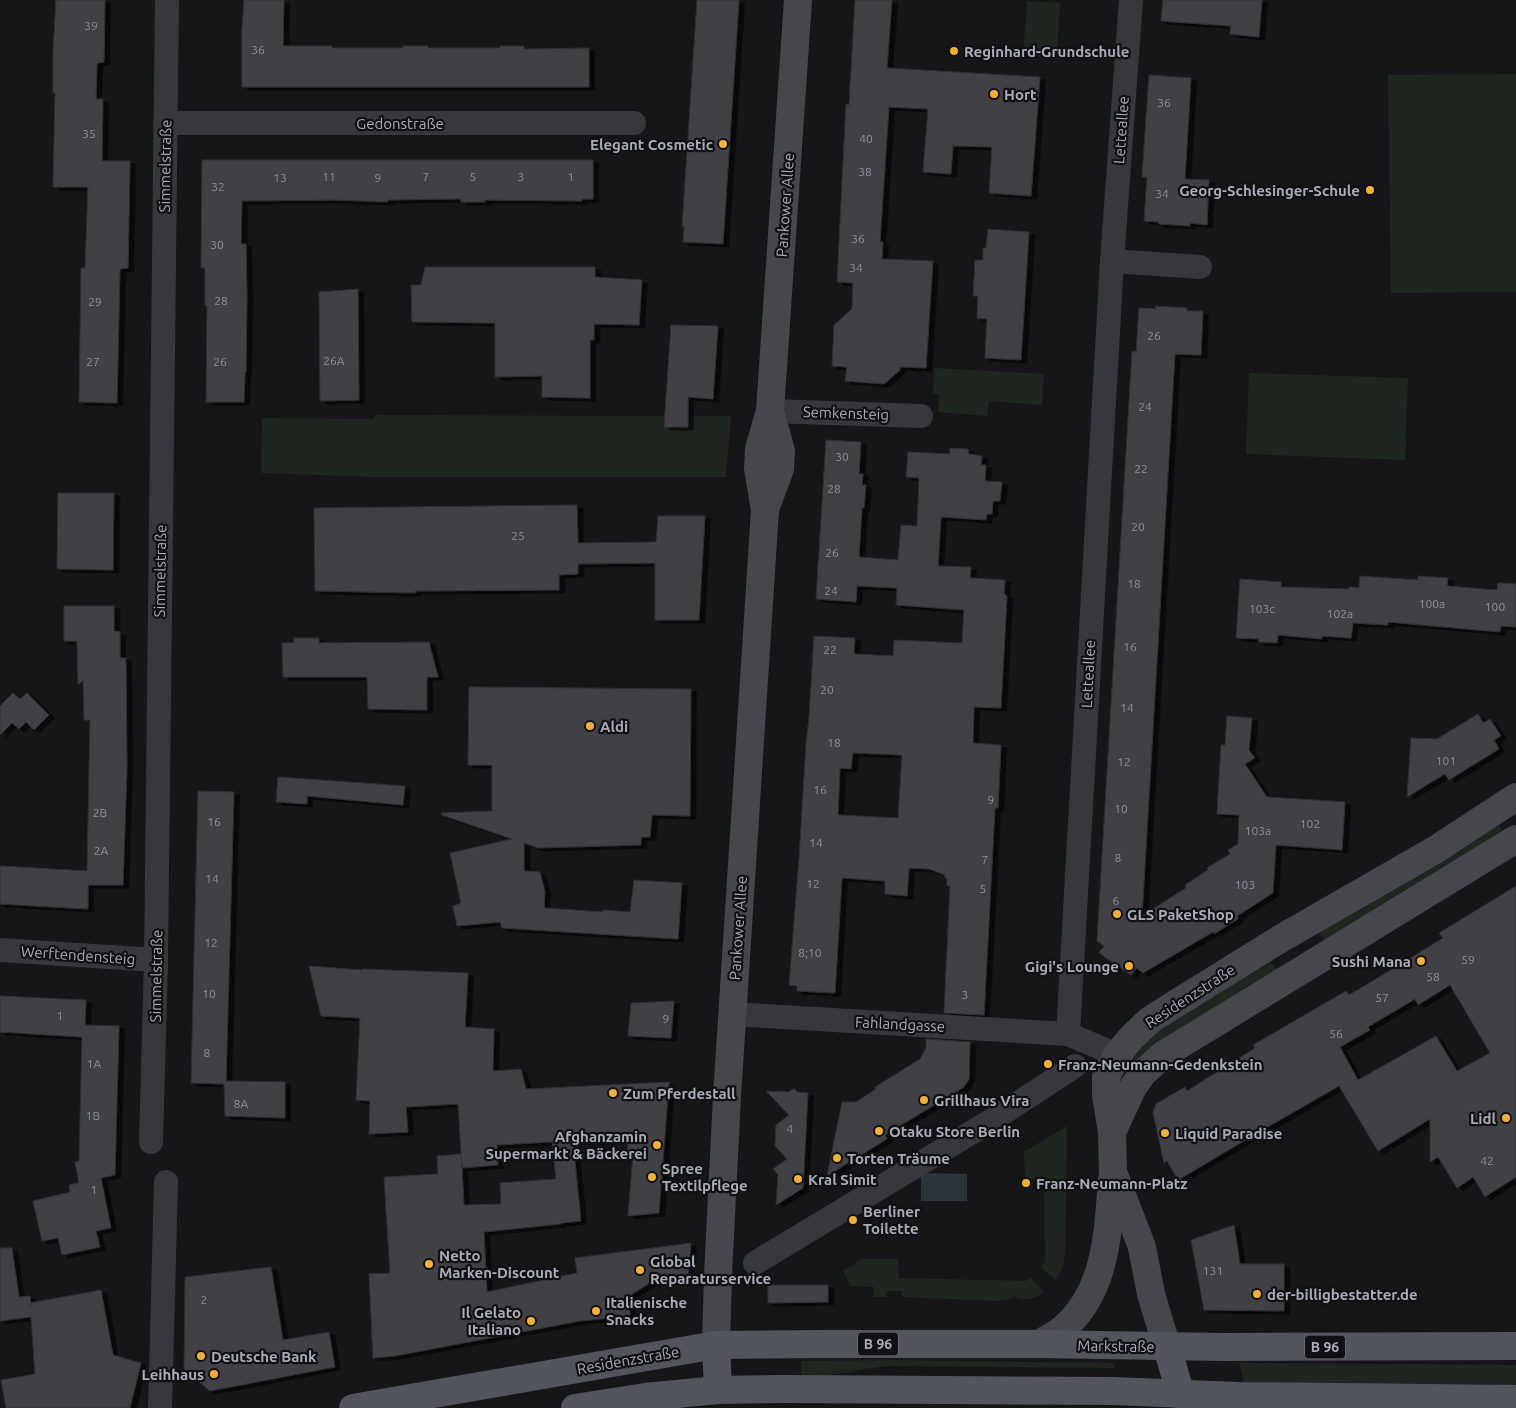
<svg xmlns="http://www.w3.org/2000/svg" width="1516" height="1408" viewBox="0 0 1516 1408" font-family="Ubuntu,sans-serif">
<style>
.green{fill:#1e261f}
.water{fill:#2c353c}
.building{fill:#404145;stroke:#303034;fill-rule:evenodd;filter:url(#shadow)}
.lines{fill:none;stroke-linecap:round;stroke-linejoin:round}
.street{stroke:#37383d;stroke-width:24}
.secondary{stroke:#45474d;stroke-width:28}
.primary{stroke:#53555c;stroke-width:28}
.poi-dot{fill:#f2b134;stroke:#111113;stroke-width:2}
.labels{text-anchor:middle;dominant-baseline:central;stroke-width:4.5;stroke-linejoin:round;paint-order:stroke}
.number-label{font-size:12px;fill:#8e929b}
.shield{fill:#111113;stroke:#7b7e86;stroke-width:1}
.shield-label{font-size:14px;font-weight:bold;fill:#a8adb8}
.poi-label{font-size:15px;font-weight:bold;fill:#a8adb8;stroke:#111113;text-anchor:start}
.street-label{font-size:15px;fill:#a8adb8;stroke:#111113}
</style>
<defs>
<filter id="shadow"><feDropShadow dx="5.5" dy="3" stdDeviation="0" flood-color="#0009"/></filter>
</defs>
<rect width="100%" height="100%" fill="#161618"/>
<g class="green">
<polygon points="1027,1 1060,3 1057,57 1023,55"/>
<polygon points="1516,74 1516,292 1391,293 1388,75"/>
<polygon points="934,368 1044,374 1042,405 989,401 987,416 938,412 939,395 933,394"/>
<polygon points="1249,373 1408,378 1405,460 1246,454"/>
<polygon points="374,415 731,416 726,477 372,477 261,473 262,418 373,419"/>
<polygon points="1497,822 1504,834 1326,943 1317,929"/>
<polygon points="1269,960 1277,970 1277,973 1142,1055 1134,1062 1129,1063 1136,1051 1163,1025"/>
<polygon points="1067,1126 1065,1255 1063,1268 1056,1280 1040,1267 1045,1262 1044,1179 1025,1178 1024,1152"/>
<path d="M861 1259H898L899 1278 1026 1281 1030 1277 1044 1292C1035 1299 1023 1302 1013 1296L1011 1299 995 1301 902 1297V1291H887L886 1297H874V1287L850 1286 843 1271Z"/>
<path d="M895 1360 1113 1363 1115 1365 1113 1368 889 1366C860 1369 831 1376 801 1379V1361Z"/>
<polygon points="1239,1363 1516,1365 1516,1386 1244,1382"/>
</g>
<polygon class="water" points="921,1173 967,1174 967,1201 921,1201"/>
<g class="building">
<polygon points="56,0 105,0 104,62 97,63 96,99 103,99 102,161 130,161 128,268 120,269 117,403 79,402 81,268 85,268 88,187 53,187 55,93 53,93 53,52"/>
<polygon points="244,0 284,0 283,46 332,46 332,48 403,48 403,46 428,46 428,48 500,48 500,46 524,46 524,49 589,48 589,87 242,87 242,29"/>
<polygon points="697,0 739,0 723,244 683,242 684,226 682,227"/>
<polygon points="855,0 892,0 887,68 1040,77 1031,196 989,193 992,147 953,146 951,174 923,172 928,109 889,107 880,242 883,242 882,259 933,261 926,368 900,367 900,370 884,384 845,381 847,367 832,366 834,325 852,309 853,283 837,282 846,104 849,105"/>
<polygon points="1163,0 1262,0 1259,37 1230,34 1231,26 1161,21"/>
<polygon points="1149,75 1191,78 1185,179 1209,180 1207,225 1190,223 1190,226 1159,224 1159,222 1144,221 1147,177 1142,177"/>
<polygon points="202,160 593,160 593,199 582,199 582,201 485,200 485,202 461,202 461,199 388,200 388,202 334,200 242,201 241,244 246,244 247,297 246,372 245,372 244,402 206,402 207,306 205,305 205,268 201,268"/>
<polygon points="988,229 1029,232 1021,360 985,358 987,319 977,318 978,296 973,296 975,260 983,260 983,248 986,248"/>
<polygon points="425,267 595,267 595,277 642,280 639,325 594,324 594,340 590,340 590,398 542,397 542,376 495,377 495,323 412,322 411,285 421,285"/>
<polygon points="358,289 359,400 320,401 319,292"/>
<polygon points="1155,306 1187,308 1187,311 1203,311 1201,355 1175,354 1142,916 1186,888 1185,885 1208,870 1207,868 1230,854 1228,850 1238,844 1239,815 1217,814 1221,745 1225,745 1227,716 1252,718 1249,750 1255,758 1245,764 1267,797 1345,802 1342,850 1276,845 1273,893 1237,916 1238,919 1214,934 1213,932 1143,973 1136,968 1131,975 1099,953 1104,946 1097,941 1132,351 1136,352 1139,308 1156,309"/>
<polygon points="671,325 718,326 713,399 688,397 688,427 664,427"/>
<path d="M826 440 861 442 859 474H863L862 485H866L864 508H862L859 557 898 560 901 525 917 526 919 478 906 477 908 452 950 454V448L968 449 969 454 982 456 981 465H986L985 481 1002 482 1000 501H993L992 514H987L986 520 941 517 938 566 971 567 970 578 1005 580 1004 594 1007 596 1001 708 974 707 973 743 1001 745 998 808H995L984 1015 944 1013 950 886H947V878H945V875L929 869 909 868 907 896 885 894V881L842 878 835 993 797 991V986L789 985 799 859 806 744 809 718 814 636 855 638 854 654 893 656 894 640 962 643 964 610 896 605 897 588 857 586 856 602 816 599ZM853 753 902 755 898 818 838 815 840 768 851 769Z"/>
<polygon points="58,493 114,493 113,570 57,569"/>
<polygon points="577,505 578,543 656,542 658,516 705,516 699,620 655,620 655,563 578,564 578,574 559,575 559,590 415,591 416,593 315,591 314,508"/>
<polygon points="1360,576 1418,580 1418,576 1448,578 1447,586 1497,590 1498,583 1516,584 1516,627 1501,626 1500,632 1388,622 1388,625 1353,623 1351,638 1322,636 1322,639 1278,635 1277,643 1259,642 1259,639 1236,638 1240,579 1281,582 1281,587 1349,589 1349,587 1359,588"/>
<polygon points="64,606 114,606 114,631 120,632 120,658 126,658 127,767 123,885 88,885 88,909 0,904 0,866 87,871 90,720 84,720 83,680 78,685 77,641 64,641"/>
<polygon points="294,638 319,638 319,643 429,642 438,677 427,677 427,710 368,709 367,677 283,677 282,643 294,643"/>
<polygon points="469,687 691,689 690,816 652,815 650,837 641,837 641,845 538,848 524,843 524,871 540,872 545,892 544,908 603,912 603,910 630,912 634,880 682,883 678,939 502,928 500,922 457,926 453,906 461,903 450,853 512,839 442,815 442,813 492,811 492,765 468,765"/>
<polygon points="13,693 20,699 27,693 49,715 34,730 26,722 19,729 12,723 0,735 0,706"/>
<polygon points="1478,714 1483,723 1490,719 1501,736 1494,740 1499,749 1449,780 1445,774 1407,797 1411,738 1437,739"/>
<polygon points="278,777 405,786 403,805 307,796 307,804 276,802"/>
<polygon points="198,791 234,792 226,1081 285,1082 285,1118 225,1116 224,1084 191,1083"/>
<path d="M1516 886V1177L1485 1197 1473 1177 1457 1188 1438 1157 1430 1162V1119L1378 1151 1339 1086 1259 1132 1178 1180 1167 1161 1164 1163 1153 1113 1156 1104 1185 1087 1187 1091 1255 1048 1253 1045 1346 991 1349 995 1396 967 1443 938 1439 933ZM1450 985 1490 1053 1457 1071 1436 1036 1358 1080 1340 1047 1370 1030 1368 1027 1415 999 1418 1005Z"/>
<path d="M309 966 362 970V969L468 973 465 1027 494 1029 493 1071 521 1069 526 1089 669 1082 659 1213 628 1216 633 1154H627L628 1140 573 1142 581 1221 561 1223V1224L484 1232 487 1292 577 1273 575 1258 691 1243 688 1278 661 1276 629 1296 630 1316 580 1321 395 1356 373 1358 369 1274 390 1273 384 1177 438 1174 437 1156 461 1154 462 1168 458 1104 406 1107 408 1132 369 1134 370 1101 356 1100 360 1018 321 1016ZM552 1142 556 1179 500 1183 501 1204 464 1205 462 1168 498 1165 497 1145Z"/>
<polygon points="0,996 86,1000 85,1025 119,1026 115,1175 101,1178 111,1228 96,1231 100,1247 62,1255 58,1238 42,1241 33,1201 70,1192 69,1185 79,1183 75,1162 79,1161 82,1037 0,1032"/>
<polygon points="674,1001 671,1038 628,1036 631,1003"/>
<polygon points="926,1039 970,1042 969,1079 964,1087 885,1135 887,1139 827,1176 842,1102 856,1102 876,1089 875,1087 920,1059 926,1048"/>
<polygon points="794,1088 797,1092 808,1093 803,1188 776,1205 778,1175 773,1169 787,1159 775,1146 776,1125 789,1115 766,1091 789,1092"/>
<polygon points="1234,1225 1240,1264 1284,1264 1284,1311 1204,1310 1191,1240"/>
<polygon points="0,1248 12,1248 19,1297 30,1296 31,1306 30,1303 101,1290 113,1355 141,1363 130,1408 6,1408 1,1380 35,1374 31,1317 0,1321"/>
<polygon points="271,1267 283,1340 329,1332 335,1367 210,1391 184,1369 185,1277"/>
<polygon points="768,1285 828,1285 828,1302 768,1303"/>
</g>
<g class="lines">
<g class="street">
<polyline points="165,123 634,123"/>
<polyline points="1112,261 1200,267"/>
<polyline points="770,411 921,416"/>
<polyline points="0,950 156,960"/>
<polyline points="732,1014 1068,1034 1117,1055"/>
<polyline points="1068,1034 1112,261 1131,0"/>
<polyline points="151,1142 156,960 167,0"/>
<polyline points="755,1263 989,1122 1075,1066"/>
<polyline points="160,1408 166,1182"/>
</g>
<g class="secondary">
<polyline points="765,509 780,469 781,451 770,411"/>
<polyline points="1112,1132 1133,1087 1144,1072 1163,1055 1516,839"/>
<path d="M1039 1344C1047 1339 1057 1334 1065 1327 1107 1289 1108 1231 1112 1179"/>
<polyline points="716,1345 718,1275 727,1096 765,510 758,468 759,449 770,411 798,0"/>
<polyline points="1167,1347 1151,1294 1142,1247 1113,1172 1112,1132 1106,1095 1106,1077 1117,1055 1132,1037 1150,1020 1164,1011 1280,939 1435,850 1516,797"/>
</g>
<g class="primary">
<polyline points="716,1345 718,1390"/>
<polyline points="1167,1347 1181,1395"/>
<polyline points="353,1408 716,1345 829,1344 1039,1344 1224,1347 1516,1346"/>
<polyline points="575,1408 645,1397 718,1390 786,1389 1113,1391 1238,1396 1516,1399"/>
</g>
</g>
<g class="poi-dot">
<circle cx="954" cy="51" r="5"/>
<circle cx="994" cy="94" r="5"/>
<circle cx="723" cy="144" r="5"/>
<circle cx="1370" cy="190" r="5"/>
<circle cx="590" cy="726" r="5"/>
<circle cx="1117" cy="914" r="5"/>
<circle cx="1421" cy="961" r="5"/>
<circle cx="1129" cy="966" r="5"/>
<circle cx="1048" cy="1064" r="5"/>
<circle cx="613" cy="1093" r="5"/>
<circle cx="924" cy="1100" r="5"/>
<circle cx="1506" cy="1118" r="5"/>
<circle cx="879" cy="1131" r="5"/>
<circle cx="1165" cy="1133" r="5"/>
<circle cx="657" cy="1145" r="5"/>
<circle cx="837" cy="1158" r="5"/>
<circle cx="652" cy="1177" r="5"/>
<circle cx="798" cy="1179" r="5"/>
<circle cx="1026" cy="1183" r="5"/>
<circle cx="853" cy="1220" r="5"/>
<circle cx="429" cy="1264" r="5"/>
<circle cx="640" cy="1270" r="5"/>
<circle cx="1257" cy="1294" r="5"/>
<circle cx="596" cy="1311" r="5"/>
<circle cx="531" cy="1321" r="5"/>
<circle cx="201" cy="1356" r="5"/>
<circle cx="214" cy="1374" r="5"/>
</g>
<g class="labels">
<g class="number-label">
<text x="91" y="25">39</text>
<text x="258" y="49">36</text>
<text x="1164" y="102">36</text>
<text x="89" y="133">35</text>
<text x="866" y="138">40</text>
<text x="865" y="171">38</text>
<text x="329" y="176">11</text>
<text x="426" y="176">7</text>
<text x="473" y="176">5</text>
<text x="521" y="176">3</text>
<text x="571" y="176">1</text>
<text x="280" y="177">13</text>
<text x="378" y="177">9</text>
<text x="218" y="186">32</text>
<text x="1162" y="193">34</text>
<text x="858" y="238">36</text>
<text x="217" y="244">30</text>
<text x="856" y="267">34</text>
<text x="221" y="300">28</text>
<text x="95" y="301">29</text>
<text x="1154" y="335">26</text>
<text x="334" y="360">26A</text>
<text x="93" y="361">27</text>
<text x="220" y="361">26</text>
<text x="1145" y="406">24</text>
<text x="842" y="456">30</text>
<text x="1141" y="468">22</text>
<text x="834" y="488">28</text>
<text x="1138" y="526">20</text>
<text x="518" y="535">25</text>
<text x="832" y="552">26</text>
<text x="1134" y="583">18</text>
<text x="831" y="590">24</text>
<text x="1432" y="603">100a</text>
<text x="1495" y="606">100</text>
<text x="1262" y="608">103c</text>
<text x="1340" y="613">102a</text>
<text x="1130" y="646">16</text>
<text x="830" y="649">22</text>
<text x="827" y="689">20</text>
<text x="1127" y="707">14</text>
<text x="834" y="742">18</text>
<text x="1446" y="760">101</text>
<text x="1124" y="761">12</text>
<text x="820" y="789">16</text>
<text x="991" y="799">9</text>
<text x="1121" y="808">10</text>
<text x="100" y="812">2B</text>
<text x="214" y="821">16</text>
<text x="1310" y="823">102</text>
<text x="1258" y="830">103a</text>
<text x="816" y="842">14</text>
<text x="101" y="850">2A</text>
<text x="1118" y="857">8</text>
<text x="985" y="859">7</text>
<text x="212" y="878">14</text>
<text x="813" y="883">12</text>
<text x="1245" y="884">103</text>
<text x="983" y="888">5</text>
<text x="1116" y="900">6</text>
<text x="211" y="942">12</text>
<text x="810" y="952">8;10</text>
<text x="1468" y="959">59</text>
<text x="1433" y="976">58</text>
<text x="209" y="993">10</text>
<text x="965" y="994">3</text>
<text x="1382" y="997">57</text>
<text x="60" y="1015">1</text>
<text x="666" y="1018">9</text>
<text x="1336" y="1033">56</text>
<text x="207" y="1052">8</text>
<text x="94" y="1063">1A</text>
<text x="241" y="1103">8A</text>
<text x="93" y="1115">1B</text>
<text x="790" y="1128">4</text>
<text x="1487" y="1160">42</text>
<text x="94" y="1189">1</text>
<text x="1213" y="1270">131</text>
<text x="204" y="1299">2</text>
</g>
<g class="shield">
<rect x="858" y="1332.5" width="40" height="23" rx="4"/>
<rect x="1305" y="1335.5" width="40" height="23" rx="4"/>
</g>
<g class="shield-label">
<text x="878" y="1344">B 96</text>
<text x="1325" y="1347">B 96</text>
</g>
<g class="poi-label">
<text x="964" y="51">Reginhard-Grundschule</text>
<text x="1004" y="94">Hort</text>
<text x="713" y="144" text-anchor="end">Elegant Cosmetic</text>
<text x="1360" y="190" text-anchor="end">Georg-Schlesinger-Schule</text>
<text x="600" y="726">Aldi</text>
<text x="1127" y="914">GLS PaketShop</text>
<text x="1411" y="961" text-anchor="end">Sushi Mana</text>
<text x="1119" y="966" text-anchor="end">Gigi's Lounge</text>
<text x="1058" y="1064">Franz-Neumann-Gedenkstein</text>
<text x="623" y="1093">Zum Pferdestall</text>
<text x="934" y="1100">Grillhaus Vira</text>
<text x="1496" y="1118" text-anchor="end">Lidl</text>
<text x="889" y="1131">Otaku Store Berlin</text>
<text x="1175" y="1133">Liquid Paradise</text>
<text x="647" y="1136" text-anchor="end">Afghanzamin<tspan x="647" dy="17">Supermarkt &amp; Bäckerei</tspan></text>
<text x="847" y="1158">Torten Träume</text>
<text x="662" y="1168">Spree<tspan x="662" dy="17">Textilpflege</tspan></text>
<text x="808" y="1179">Kral Simit</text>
<text x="1036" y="1183">Franz-Neumann-Platz</text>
<text x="863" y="1211">Berliner<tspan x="863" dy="17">Toilette</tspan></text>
<text x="439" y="1255">Netto<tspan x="439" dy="17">Marken-Discount</tspan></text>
<text x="650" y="1261">Global<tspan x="650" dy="17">Reparaturservice</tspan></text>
<text x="1267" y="1294">der-billigbestatter.de</text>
<text x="606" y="1302">Italienische<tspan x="606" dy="17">Snacks</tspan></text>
<text x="521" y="1312" text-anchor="end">Il Gelato<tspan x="521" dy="17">Italiano</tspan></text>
<text x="211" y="1356">Deutsche Bank</text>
<text x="204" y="1374" text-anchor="end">Leihhaus</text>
</g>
<g class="street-label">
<text x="400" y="123">Gedonstraße</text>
<text transform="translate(1121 130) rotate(-86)">Letteallee</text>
<text transform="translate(165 166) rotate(-89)">Simmelstraße</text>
<text transform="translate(785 205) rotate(-86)">Pankower Allee</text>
<text transform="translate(846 413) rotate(2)">Semkensteig</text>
<text transform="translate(160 571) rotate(-89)">Simmelstraße</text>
<text transform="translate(1088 674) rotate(-87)">Letteallee</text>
<text transform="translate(738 928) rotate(-86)">Pankower Allee</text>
<text transform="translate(78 955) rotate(4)">Werftendensteig</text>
<text transform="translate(156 976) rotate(-89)">Simmelstraße</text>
<text transform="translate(1190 996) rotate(-33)">Residenzstraße</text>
<text transform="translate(900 1024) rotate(3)">Fahlandgasse</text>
<text transform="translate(1116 1346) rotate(1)">Markstraße</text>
<text transform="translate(628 1360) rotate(-10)">Residenzstraße</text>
</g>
</g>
</svg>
